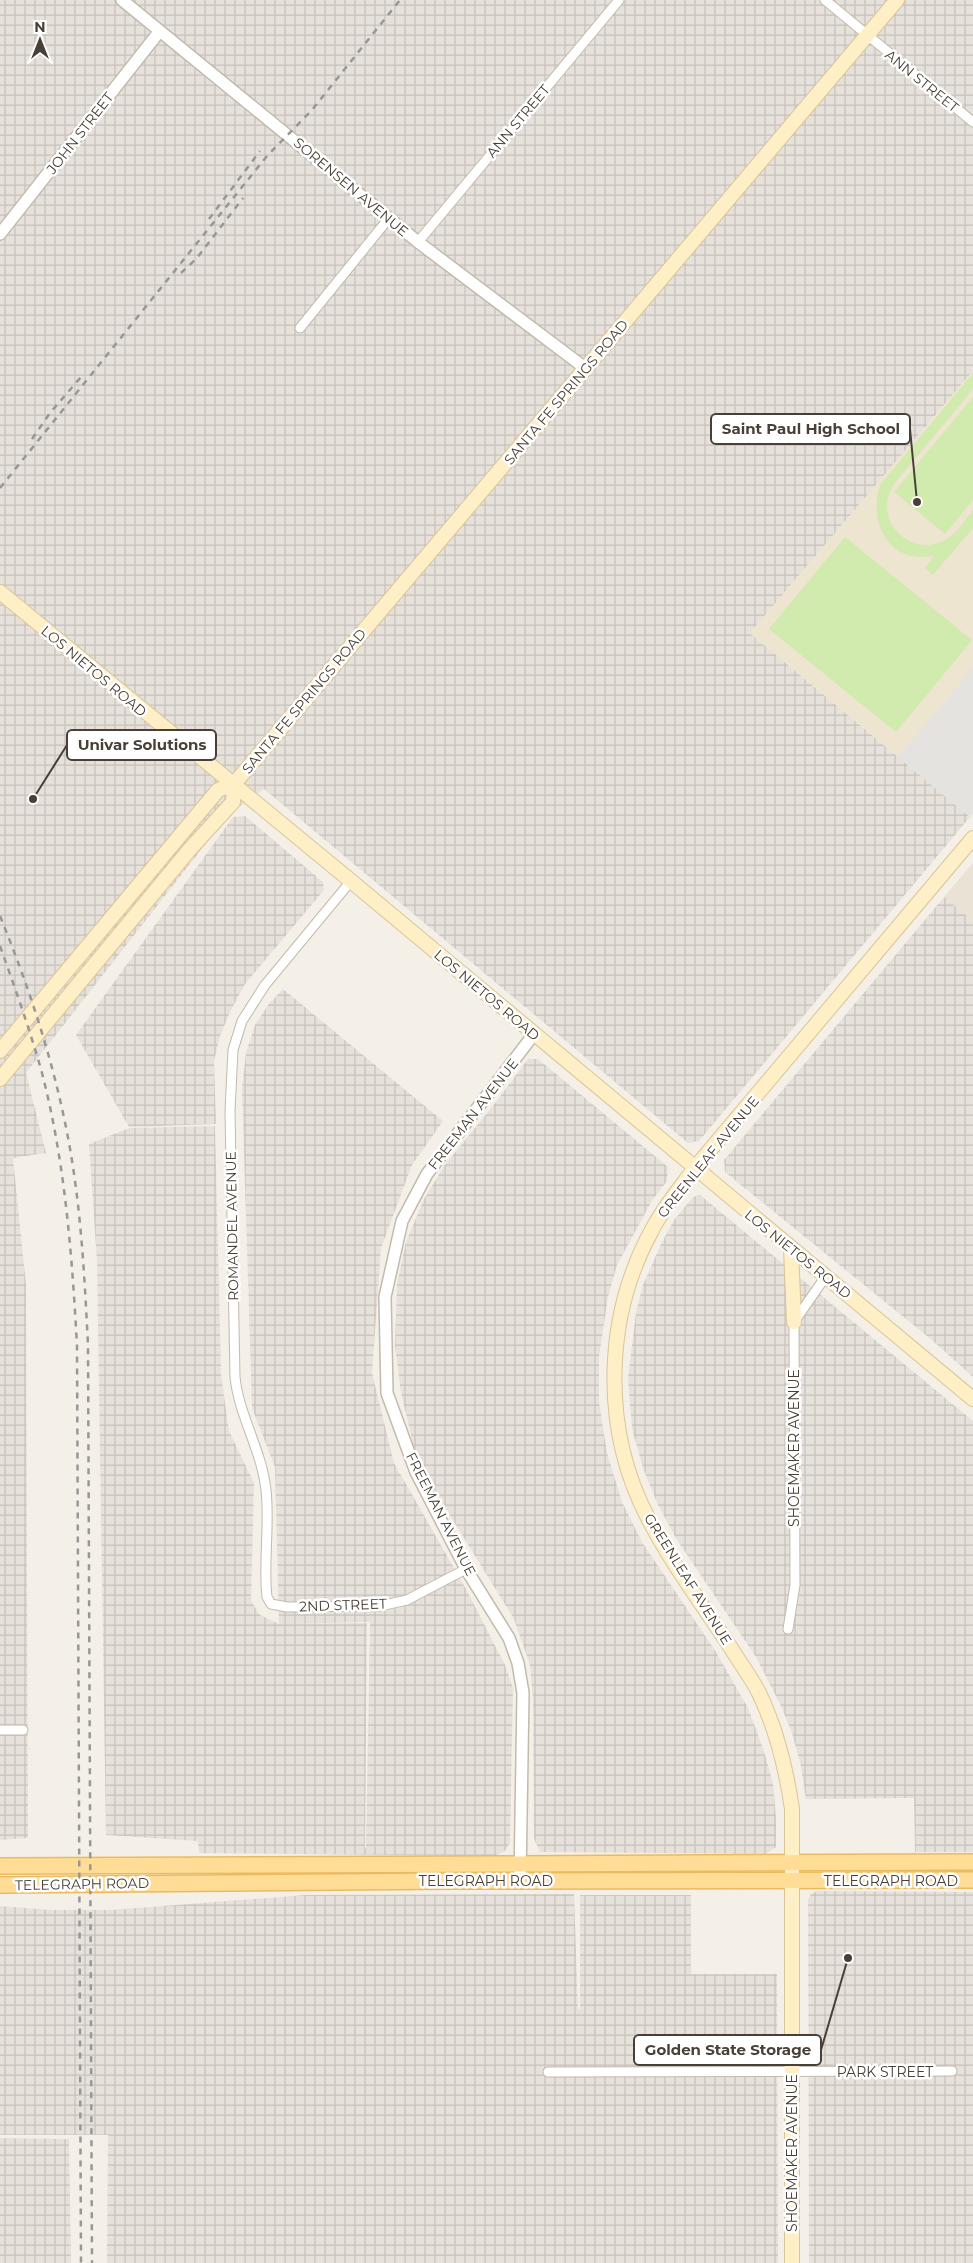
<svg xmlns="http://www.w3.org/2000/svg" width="973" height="2263" viewBox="0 0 973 2263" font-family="Montserrat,sans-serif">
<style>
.residential{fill:#e9e2d5}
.industrial{fill:url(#industrial-grid);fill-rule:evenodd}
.education{fill:#eee5d1}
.green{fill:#d1eaae}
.parking{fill:#e5e3df}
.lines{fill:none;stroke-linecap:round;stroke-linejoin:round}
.minor-casing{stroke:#c3baac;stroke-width:11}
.tertiary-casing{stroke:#c3baac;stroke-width:14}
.secondary-casing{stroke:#dac597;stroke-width:16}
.primary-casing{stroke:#e9bb60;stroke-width:18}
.minor{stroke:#fff;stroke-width:9}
.tertiary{stroke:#fff;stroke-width:11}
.secondary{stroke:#ffefc7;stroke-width:14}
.primary{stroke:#ffdd96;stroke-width:15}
.rail{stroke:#979797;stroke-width:2.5;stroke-dasharray:6 6;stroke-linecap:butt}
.labels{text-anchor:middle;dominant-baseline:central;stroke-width:5;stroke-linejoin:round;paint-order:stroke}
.street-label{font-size:14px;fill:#484036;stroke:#fff}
.leader{fill:none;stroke:#484036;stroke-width:2}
.callout-dot{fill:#484036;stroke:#fff;stroke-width:2}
.callout{fill:#fff;stroke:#484036;stroke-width:2}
.callout-label{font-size:15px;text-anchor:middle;font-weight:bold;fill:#484036}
</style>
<defs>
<pattern id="industrial-grid" width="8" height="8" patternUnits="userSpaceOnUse" patternTransform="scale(1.25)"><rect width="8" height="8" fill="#e7e1dc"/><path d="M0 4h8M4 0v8" fill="none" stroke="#c8c2bd"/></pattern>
</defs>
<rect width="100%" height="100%" fill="#f4f0e7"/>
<polygon class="residential" points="973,863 973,921 944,897"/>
<g class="industrial">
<polygon points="0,0 973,0 973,371 750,633 970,817 699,1141 688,1143 264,789 230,813 26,1073 46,1153 13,1158 26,1285 28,1838 0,1840"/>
<polygon points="245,816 323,882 324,890 245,984 230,1012 220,1036 214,1061 216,1124 129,1127 76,1035 233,817"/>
<polygon points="944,897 973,921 973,1377 933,1341 725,1172 724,1160"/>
<path d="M283 989 443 1121 412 1165 381 1248 372 1373 394 1463 466 1589 505 1665 513 1688 510 1843 505 1851 494 1856 199 1853 198 1841 106 1835 97 1261 89 1144 129 1128 215 1126 221 1375 229 1431 254 1483 251 1601 260 1615 279 1624 275 1467 252 1408 242 1089 246 1053 255 1025 268 1005ZM370 1622 366 1848H365L367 1623 285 1624Z"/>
<polygon points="528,1059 538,1059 668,1167 667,1181 653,1199 617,1265 608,1297 599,1357 599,1402 607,1453 622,1502 642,1542 716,1652 748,1708 763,1748 773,1783 776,1818 776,1847 766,1854 540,1852 534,1839 533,1701 530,1665 514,1619 433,1488 414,1447 401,1393 395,1346 397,1284 406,1242 424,1199 444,1166 492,1107"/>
<polygon points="700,1195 973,1421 973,1852 915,1852 914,1798 806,1799 800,1762 792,1733 781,1706 756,1657 677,1540 657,1503 643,1468 632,1429 628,1378 636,1312 643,1285 661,1244 674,1220 693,1197"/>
<polygon points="817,1891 973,1892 973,2263 809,2263 808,1899 811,1894"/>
<polygon points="574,1894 578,2009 489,2010 580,2009 580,1895 691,1895 691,1974 777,1974 778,2263 107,2263 108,2135 0,2135 0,1906 51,1910 111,1910 306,1895"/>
<polygon points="0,2138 69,2139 71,2263 0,2263"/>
</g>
<polygon class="education" points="973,371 973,813 970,817 750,633"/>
<g class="green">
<path d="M973 373V389L894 484C890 492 886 500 887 510 890 536 919 553 943 541 956 535 964 521 973 510V528L933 575 925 568 934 556C929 556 923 557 918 557 882 554 870 515 880 485Z"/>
<polygon points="973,397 973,500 945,534 894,492"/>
<polygon points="845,537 972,640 896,732 769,629"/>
</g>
<polygon class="parking" points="973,668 973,813 970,817 898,757"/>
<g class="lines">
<g class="minor-casing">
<g id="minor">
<polyline points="825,0 973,122"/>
<polyline points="418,242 619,0"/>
<polyline points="300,328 389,218"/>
<path d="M351 881 265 985 242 1021 233 1050 230 1111 235 1377C239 1416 262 1451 266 1490 270 1526 263 1562 267 1597L271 1604 287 1607 380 1606 407 1600 466 1569"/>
<polyline points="788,1629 795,1585 794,1322 826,1276"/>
<polyline points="0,1730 23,1730"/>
<polyline points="548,2072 952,2071"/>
</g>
</g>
<g class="tertiary-casing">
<g id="tertiary">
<polyline points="122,0 418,242 585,368"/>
<polyline points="0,234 159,32"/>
<polyline points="520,1881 523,1693 518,1663 509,1638 466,1569 416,1472 387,1393 385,1297 402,1221 427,1174 534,1034"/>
</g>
</g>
<g class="secondary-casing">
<g id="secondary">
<polyline points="0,592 351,881 973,1399"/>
<polyline points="0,1051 218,790 234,784 897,0"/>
<polyline points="0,1079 190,849 233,802 234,784"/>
<polyline points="791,1248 794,1322"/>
<path d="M792 2263V1809C786 1768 777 1730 759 1693 751 1677 740 1663 731 1648 703 1605 671 1563 648 1518 601 1428 604 1316 653 1228 664 1207 680 1188 694 1169L973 838"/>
</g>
</g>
<g class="primary-casing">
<g id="primary">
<polyline points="0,1866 973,1862"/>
<polyline points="0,1885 451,1881 973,1880"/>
</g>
</g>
<use href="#minor" class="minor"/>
<use href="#tertiary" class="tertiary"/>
<use href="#secondary" class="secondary"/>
<use href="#primary" class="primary"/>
<g class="rail">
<polyline points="209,219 260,151"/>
<polyline points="181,273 197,258 243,198"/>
<polyline points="32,439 50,413 81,377"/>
<polyline points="0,488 267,156 312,110 400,0"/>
<path d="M0 916C33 997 60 1081 73 1167 82 1226 85 1286 88 1345L92 2263"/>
<path d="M0 946C15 988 30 1030 42 1073 65 1162 72 1254 77 1346L81 2263"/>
</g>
</g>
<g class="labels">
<g class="street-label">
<text transform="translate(922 81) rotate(39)">ANN STREET</text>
<text transform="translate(518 121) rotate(-50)">ANN STREET</text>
<text transform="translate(80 133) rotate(-52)">JOHN STREET</text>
<text transform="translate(351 187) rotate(40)">SORENSEN AVENUE</text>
<text transform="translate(566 392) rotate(-50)">SANTA FE SPRINGS ROAD</text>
<text transform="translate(94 671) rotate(40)">LOS NIETOS ROAD</text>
<text transform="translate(304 701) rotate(-50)">SANTA FE SPRINGS ROAD</text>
<text transform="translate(487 995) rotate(40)">LOS NIETOS ROAD</text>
<text transform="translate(473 1114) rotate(-52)">FREEMAN AVENUE</text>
<text transform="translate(708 1157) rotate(-51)">GREENLEAF AVENUE</text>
<text transform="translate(232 1226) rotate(-91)">ROMANDEL AVENUE</text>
<text transform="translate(798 1254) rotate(39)">LOS NIETOS ROAD</text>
<text transform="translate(794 1448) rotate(-90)">SHOEMAKER AVENUE</text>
<text transform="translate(441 1514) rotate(63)">FREEMAN AVENUE</text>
<text transform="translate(688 1579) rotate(58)">GREENLEAF AVENUE</text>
<text transform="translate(343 1605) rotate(-2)">2ND STREET</text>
<text x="486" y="1881">TELEGRAPH ROAD</text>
<text x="891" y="1881">TELEGRAPH ROAD</text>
<text transform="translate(82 1884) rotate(-1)">TELEGRAPH ROAD</text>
<text x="885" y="2072">PARK STREET</text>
<text transform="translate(792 2153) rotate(-90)">SHOEMAKER AVENUE</text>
</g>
</g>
<path class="leader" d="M917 502L910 429M33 799L67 745M848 1958L821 2050"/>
<g class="callout-dot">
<circle cx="917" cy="502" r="5"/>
<circle cx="33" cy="799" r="5"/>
<circle cx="848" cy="1958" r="5"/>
</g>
<g class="callout">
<rect x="711" y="414" width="199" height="30" rx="5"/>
<rect x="67" y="730" width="149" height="30" rx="5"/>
<rect x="634" y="2035" width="187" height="30" rx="5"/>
</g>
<g class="callout-label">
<text x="811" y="434">Saint Paul High School</text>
<text x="142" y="750">Univar Solutions</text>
<text x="728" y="2055">Golden State Storage</text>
</g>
<g transform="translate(40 40)" stroke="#ffffff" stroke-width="4" paint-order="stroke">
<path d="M0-4L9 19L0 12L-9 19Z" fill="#484036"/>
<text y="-8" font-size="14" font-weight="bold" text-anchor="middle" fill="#484036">N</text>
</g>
</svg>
